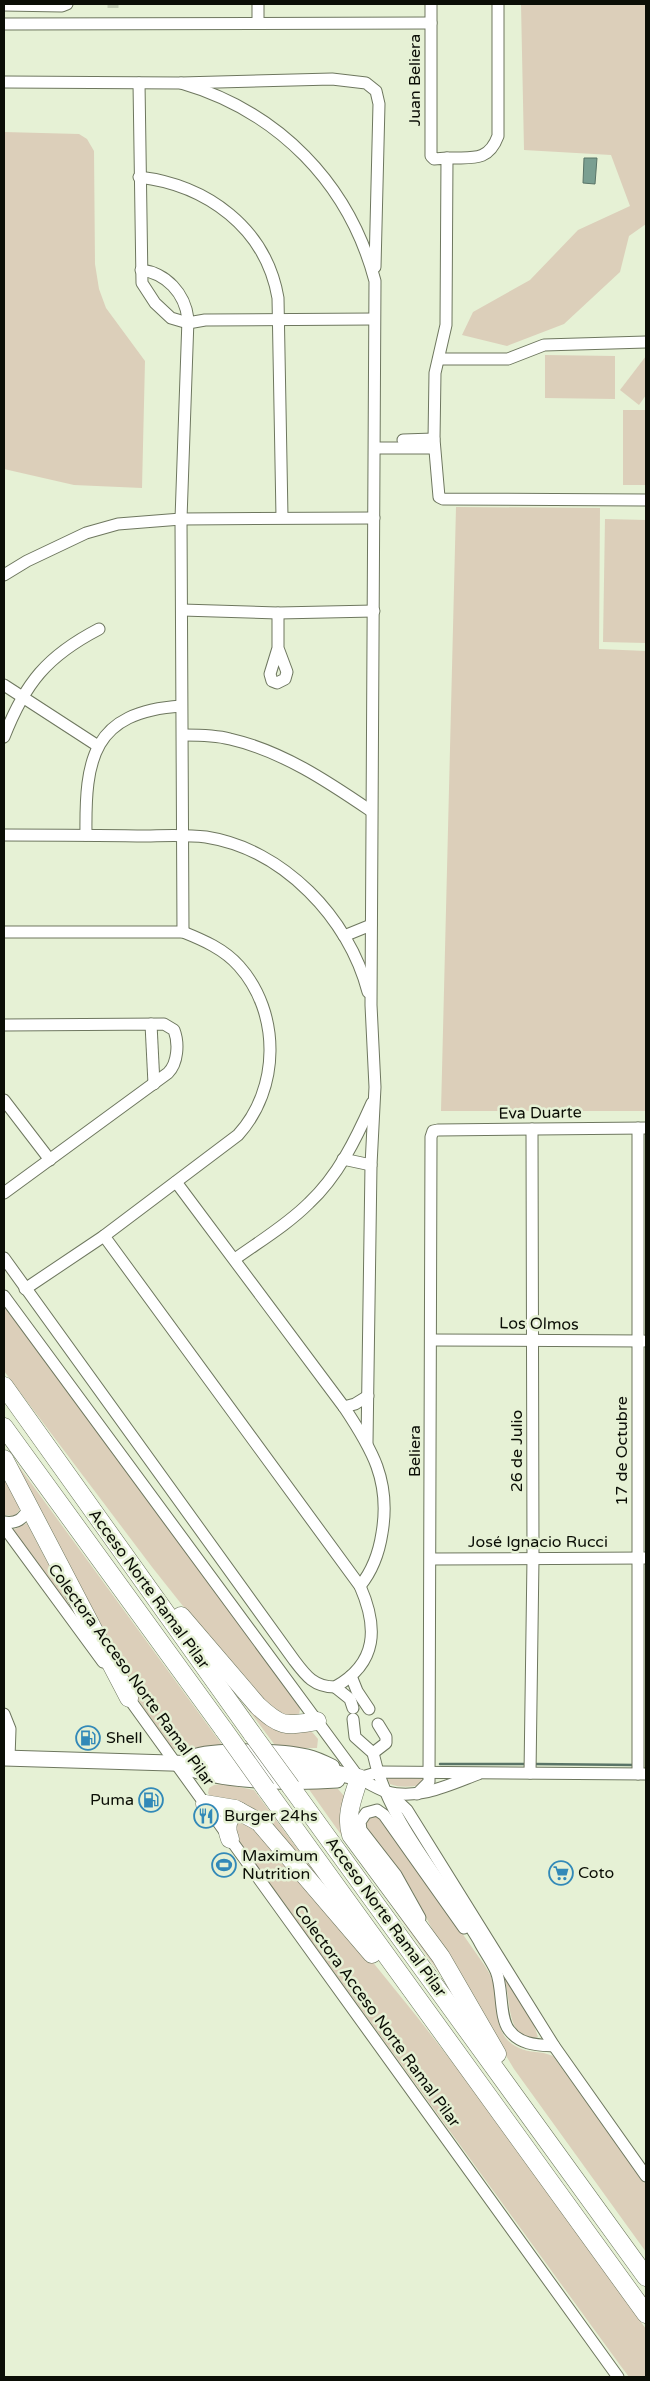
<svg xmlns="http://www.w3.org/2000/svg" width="650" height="2381" viewBox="0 0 650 2381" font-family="'Varela Round',sans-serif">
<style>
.green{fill:#dccfba}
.water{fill:#7a9f91;stroke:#597467}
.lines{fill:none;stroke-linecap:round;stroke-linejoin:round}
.stream{stroke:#597467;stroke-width:2.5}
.minor-tunnel{stroke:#c5cfb6;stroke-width:11;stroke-dasharray:11 5.5;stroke-linecap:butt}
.minor-casing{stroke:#6e775f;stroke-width:13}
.major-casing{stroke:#6e775f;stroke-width:17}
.highway-casing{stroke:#6e775f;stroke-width:19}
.minor{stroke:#fff;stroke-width:11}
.major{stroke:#fff;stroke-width:15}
.highway{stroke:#fff;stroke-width:18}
.highway-bridge-casing{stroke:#6e775f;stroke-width:19;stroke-linecap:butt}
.highway-bridge{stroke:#fff;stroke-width:18}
.labels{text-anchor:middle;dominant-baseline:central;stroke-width:5;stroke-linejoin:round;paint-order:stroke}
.street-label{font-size:16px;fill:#0b0e06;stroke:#e6f1d5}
.poi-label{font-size:16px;fill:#0b0e06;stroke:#e6f1d5;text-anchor:start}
</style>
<rect width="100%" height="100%" fill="#e6f1d5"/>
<g class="green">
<polygon points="521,4 646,4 646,224 629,236 620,272 564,324 507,346 462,335 473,312 530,280 578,230 630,206 611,155 524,150"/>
<polygon points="4,132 79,134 87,139 94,151 95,264 99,289 106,308 145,361 142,488 74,485 4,469"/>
<polygon points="545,355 615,356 615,399 545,398"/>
<polygon points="646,356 646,395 639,405 620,390"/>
<rect x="623" y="410" width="23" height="75"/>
<polygon points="456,507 600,508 599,649 646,651 646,1111 441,1111"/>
<polygon points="605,519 646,520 646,643 603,642"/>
<polygon points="4,1303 298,1700 300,1709 299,1715 287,1721 244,1683 152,1567 4,1371"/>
<polygon points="12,1457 223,1746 173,1749 143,1707 121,1673"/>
<polygon points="4,1477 19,1505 19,1511 14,1516 4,1515"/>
<polygon points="27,1523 74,1614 13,1530"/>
<polygon points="187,1628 236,1686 313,1733 318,1739 317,1748 277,1748"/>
<path d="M386 1776 422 1777 424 1780 421 1785C411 1787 400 1788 390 1784Z"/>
<polygon points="224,1784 254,1790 341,1908 288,1846 211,1799 208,1793 209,1788 214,1785"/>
<polygon points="308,1788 338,1789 345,1797 340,1814 342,1826 424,1939 454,1994"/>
<path d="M373 1816H379L383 1820 485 1966C487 1970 491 1975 492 1979 501 2004 490 2035 519 2048 529 2053 542 2051 553 2056L646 2185V2252L514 2069 447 1958 413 1892 365 1826V1821L367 1818Z"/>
<polygon points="235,1820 248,1820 350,1934 418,2018 473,2089 646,2329 646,2377 629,2377 620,2365 238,1840 234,1833"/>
<path d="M501 1968 532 2019 538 2037C510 2044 510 2007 507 1991 506 1983 503 1975 501 1968Z"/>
</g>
<polygon class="water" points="584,158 597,158 595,184 583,183"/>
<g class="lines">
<g class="stream">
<polyline points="440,1764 526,1764"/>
<polyline points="534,1764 636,1765"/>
</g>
<polyline class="minor-tunnel" points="113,4 113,8"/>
<g class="minor-casing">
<g id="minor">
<polyline points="431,4 431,156 434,159 447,158 446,325 435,373 434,439 439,497 443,499 646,500"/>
<polyline points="4,5 62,6 67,4"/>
<polyline points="258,23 258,4"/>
<polyline points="4,24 431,23"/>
<polyline points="4,82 181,83 332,79 366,83 376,91 379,104 375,267"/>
<polyline points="139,83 142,283 155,303 171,318 188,323 205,320 374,319"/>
<path d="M181 83C278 111 349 183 375 281L371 1005 375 1087 371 1165 367 1443"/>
<path d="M447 158C471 157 488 163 498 136V4"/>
<path d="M139 177C207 185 266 228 278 298L282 517"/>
<path d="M141 270C166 273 185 293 188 319L181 519 183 932"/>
<polyline points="439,359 508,359 544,345 646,342"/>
<polyline points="403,440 434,439"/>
<polyline points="375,448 434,448"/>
<polyline points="4,575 27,561 86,533 118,524 181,519 374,518"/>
<polyline points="182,610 278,613 374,611"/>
<polyline points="278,648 287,672 285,679 277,683 272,681 270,674 278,648 278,613"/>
<polyline points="4,685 98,746"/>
<path d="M184 735C199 735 215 735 230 739 282 751 327 781 371 811"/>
<path d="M4 737C25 683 47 656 99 629"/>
<path d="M4 835C48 835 93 835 137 836 160 836 183 834 206 837 283 849 349 918 368 992"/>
<path d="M86 835C85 759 92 712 181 706"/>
<path d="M4 932H183C203 940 224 949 239 966 281 1013 280 1089 238 1135L104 1236 25 1289"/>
<polyline points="344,936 371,925"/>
<polyline points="151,1024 154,1084"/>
<path d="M4 1025 164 1024 174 1030C179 1043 178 1063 168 1073L4 1193"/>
<polyline points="4,1100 50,1160"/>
<polyline points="343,1159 371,1165"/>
<path d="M176 1182 344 1407C372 1449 391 1481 382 1533 379 1553 373 1570 360 1586"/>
<path d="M4 1258 294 1660C306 1676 314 1687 335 1687 378 1663 378 1627 360 1586L104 1236"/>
<path d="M235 1259C260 1241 287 1225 309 1203 338 1176 356 1139 372 1103"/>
<path d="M4 1296 359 1778C368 1783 378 1789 387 1792 419 1800 449 1785 478 1774"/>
<polyline points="431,1340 644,1341"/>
<polyline points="344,1407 355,1404 368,1396"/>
<path d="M4 1522C17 1524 23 1519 29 1508"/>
<polyline points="4,1527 103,1662"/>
<polyline points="431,1559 645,1558"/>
<polyline points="351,1676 357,1691 369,1709"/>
<polyline points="335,1687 350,1699 353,1708"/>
<polyline points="125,1693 618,2377"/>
<polyline points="4,1714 10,1729 9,1758"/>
<path d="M353 1719 355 1737 373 1753C388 1823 443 1880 479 1941 484 1951 491 1960 496 1971 503 1987 499 2017 509 2030 520 2045 537 2045 554 2046"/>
<polyline points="373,1753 386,1743 386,1737 378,1724"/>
<polyline points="530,1773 533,1558 532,1129"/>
<polyline points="638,1774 638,1128"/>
<polyline points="359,1778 379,1772 646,1774"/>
<polyline points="388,1792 407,1810 554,2046 646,2176"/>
<polyline points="417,1794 429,1782 431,1137 433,1131 438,1130 646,1128"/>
<polyline points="420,1918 396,1875 361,1830 360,1822 366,1813 377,1810 384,1815 464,1928"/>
</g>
</g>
<g class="major-casing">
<g id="major">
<polyline points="4,1758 236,1765 328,1771 359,1778"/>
<path d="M191 1758C214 1749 282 1751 307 1757 316 1759 324 1763 332 1767"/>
<path d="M192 1769C229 1782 297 1783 337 1780"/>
</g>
</g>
<g class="highway-casing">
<g id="highway">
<polyline points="4,1386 253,1735"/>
<polyline points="4,1427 224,1730"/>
<polyline points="4,1459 129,1698"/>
<path d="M181 1616 258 1706C282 1728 285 1726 317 1721"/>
<path d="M359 1778C353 1798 345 1815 351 1835L441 1957 497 2054"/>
<polyline points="291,1787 646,2277"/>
<polyline points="266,1789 646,2314"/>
<polyline points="205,1804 235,1809 259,1822 372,1954"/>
<path d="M230 1839C225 1827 227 1817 239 1811"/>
</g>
</g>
<use href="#minor" class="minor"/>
<use href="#major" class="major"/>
<use href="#highway" class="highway"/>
<g class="highway-bridge-casing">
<g id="highway-bridge">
<polyline points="224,1730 266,1789"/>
<polyline points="253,1735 291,1787"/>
</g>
</g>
<use href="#highway-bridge" class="highway-bridge"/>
</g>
<defs>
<g id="fuel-ring" transform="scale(1.25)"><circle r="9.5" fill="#e6f1d5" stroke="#3289b8" stroke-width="1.5"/><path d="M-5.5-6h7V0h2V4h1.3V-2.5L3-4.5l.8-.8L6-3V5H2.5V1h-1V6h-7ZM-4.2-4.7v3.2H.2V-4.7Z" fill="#3289b8"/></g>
<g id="restaurant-ring" transform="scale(1.25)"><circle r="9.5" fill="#e6f1d5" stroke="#3289b8" stroke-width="1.5"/><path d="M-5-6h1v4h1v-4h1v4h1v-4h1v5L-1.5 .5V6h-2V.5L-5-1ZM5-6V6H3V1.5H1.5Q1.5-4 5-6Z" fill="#3289b8"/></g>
<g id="stadium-ring" transform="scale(1.25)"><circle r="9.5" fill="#e6f1d5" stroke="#3289b8" stroke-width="1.5"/><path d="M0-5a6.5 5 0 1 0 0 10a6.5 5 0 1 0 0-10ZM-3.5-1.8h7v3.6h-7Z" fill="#3289b8"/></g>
<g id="supermarket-ring" transform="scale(1.25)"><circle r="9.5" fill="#e6f1d5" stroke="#3289b8" stroke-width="1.5"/><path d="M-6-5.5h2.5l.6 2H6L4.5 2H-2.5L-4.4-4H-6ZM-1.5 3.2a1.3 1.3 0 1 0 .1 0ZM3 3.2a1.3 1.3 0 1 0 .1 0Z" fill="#3289b8"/></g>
</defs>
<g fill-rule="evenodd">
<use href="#fuel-ring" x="88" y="1738"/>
<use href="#fuel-ring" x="151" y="1800"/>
<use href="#restaurant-ring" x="206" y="1816"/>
<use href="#stadium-ring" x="224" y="1865"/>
<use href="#supermarket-ring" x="561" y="1873"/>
</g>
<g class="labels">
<g class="street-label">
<text transform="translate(415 80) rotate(-90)">Juan Beliera</text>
<text transform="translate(540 1113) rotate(-1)">Eva Duarte</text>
<text transform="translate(539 1324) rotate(1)">Los Olmos</text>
<text transform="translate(415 1451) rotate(-90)">Beliera</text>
<text transform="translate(517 1451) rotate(-90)">26 de Julio</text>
<text transform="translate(622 1451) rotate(-90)">17 de Octubre</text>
<text x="538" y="1542">José Ignacio Rucci</text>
<text transform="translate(149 1589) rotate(54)">Acceso Norte Ramal Pilar</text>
<text transform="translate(131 1675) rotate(54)">Colectora Acceso Norte Ramal Pilar</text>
<text transform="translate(386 1917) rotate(54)">Acceso Norte Ramal Pilar</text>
<text transform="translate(377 2016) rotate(54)">Colectora Acceso Norte Ramal Pilar</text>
</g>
<g class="poi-label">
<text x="106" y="1738">Shell</text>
<text x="134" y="1800" text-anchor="end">Puma</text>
<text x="224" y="1816">Burger 24hs</text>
<text x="242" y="1856">Maximum<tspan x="242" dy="18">Nutrition</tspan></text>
<text x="578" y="1873">Coto</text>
</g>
</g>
<rect width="650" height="2381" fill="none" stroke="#0b0e06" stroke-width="10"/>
</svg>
